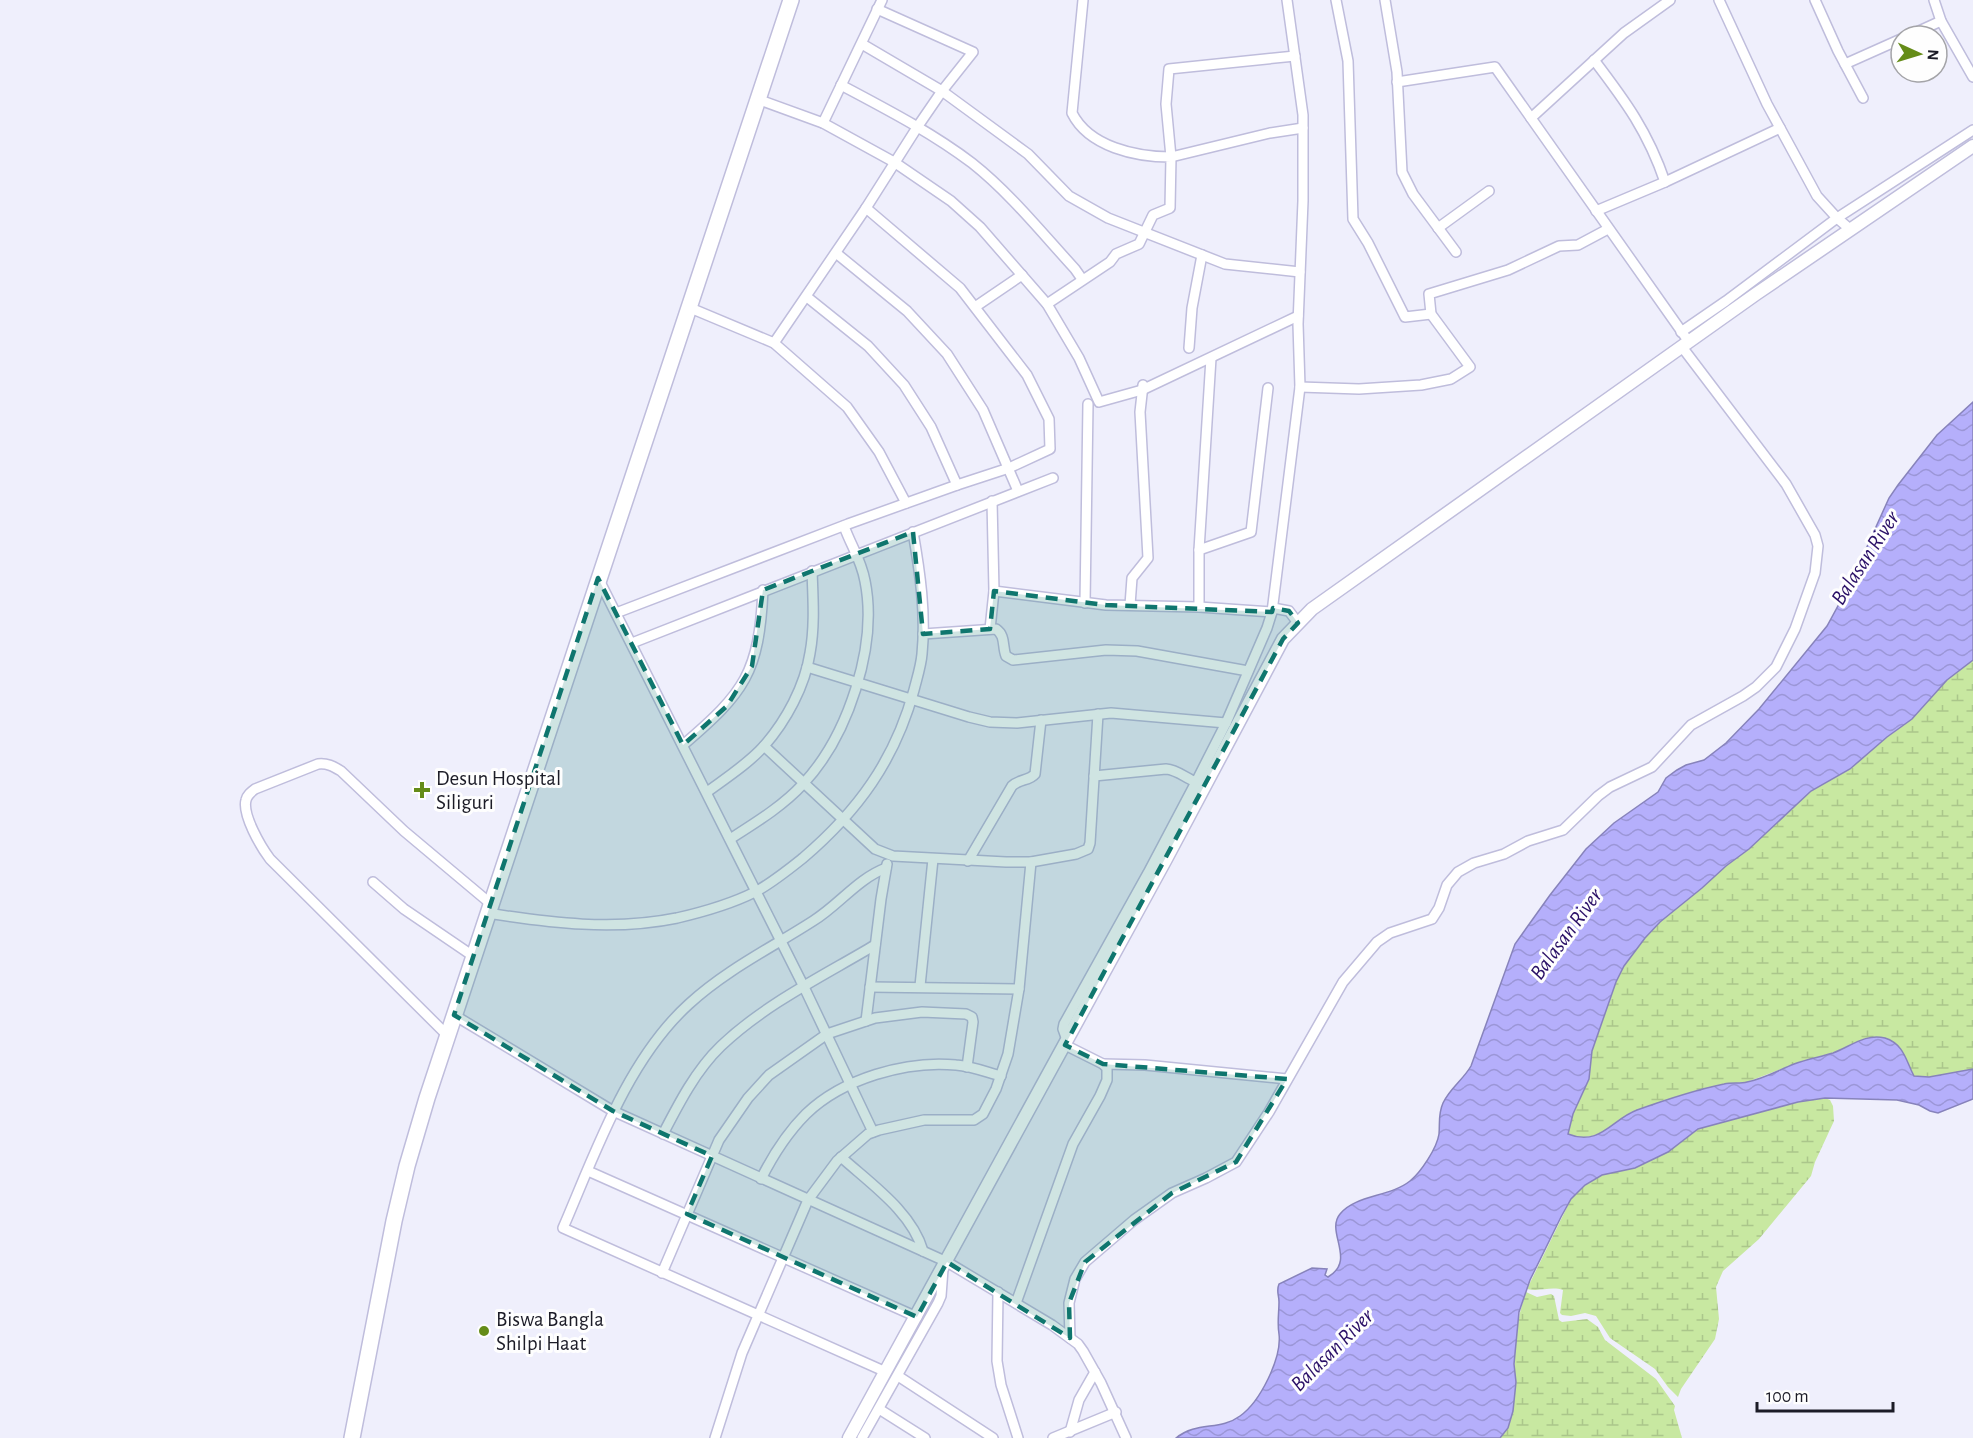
<svg xmlns="http://www.w3.org/2000/svg" width="1973" height="1438" viewBox="0 0 1973 1438" font-family="'Alegreya Sans',sans-serif">
<style>
.wetland{fill:url(#wetland-marsh)}
.water{fill:url(#water-waves);stroke:#8783bb;stroke-width:1.5}
.lines{fill:none;stroke-linecap:round;stroke-linejoin:round}
.minor-casing{stroke:#bfbddc;stroke-width:12}
.tertiary-casing{stroke:#bfbddc;stroke-width:15}
.primary-casing{stroke:#bfbddc;stroke-width:18}
.minor{stroke:#fff;stroke-width:9}
.tertiary{stroke:#fff;stroke-width:12}
.primary{stroke:#fff;stroke-width:15}
.marked{fill:#0f766e;fill-opacity:0.2;stroke:#0f766e;stroke-width:4.5;stroke-dasharray:12 8;stroke-linejoin:round}
.poi-dot{fill:#658c18;stroke:#fefefe;stroke-width:2}
.labels{text-anchor:middle;dominant-baseline:central;stroke-width:6;stroke-linejoin:round;paint-order:stroke}
.poi-label{font-size:21px;fill:#1c1c27;stroke:#fefefe;text-anchor:start}
.water-label{font-size:22px;font-style:italic;fill:#2a1067;stroke:#fefefe}
</style>
<defs>
<pattern id="wetland-marsh" width="20" height="14" patternUnits="userSpaceOnUse" patternTransform="scale(1.5)"><rect width="20" height="14" fill="#c8e8a1"/><path d="M1 5h8M5 5V1M11 12h8M15 12V8" fill="none" stroke="#abc68b"/></pattern>
<pattern id="water-waves" width="16" height="10" patternUnits="userSpaceOnUse" patternTransform="scale(1.5)"><rect width="16" height="10" fill="#b5affb"/><path d="M0 5q4-4 8 0t8 0" fill="none" stroke="#9b96d7"/></pattern>
</defs>
<rect width="100%" height="100%" fill="#efeffc"/>
<g class="wetland">
<polygon points="1973,660 1973,1069 1929,1077 1914,1076 1911,1069 1866,1038 1835,1052 1797,1063 1747,1082 1725,1084 1676,1097 1631,1112 1609,1130 1592,1136 1577,1138 1568,1134 1573,1114 1589,1079 1592,1051 1616,982 1624,966 1645,938 1660,922 1702,888 1726,866 1749,849 1811,791 1850,769 1887,737 1912,719 1947,680"/>
<path d="M1825 1098 1830 1100 1833 1106 1834 1121 1815 1162 1811 1176 1759 1239 1723 1271 1716 1287 1719 1319 1715 1339 1681 1389 1678 1397 1668 1387 1655 1369 1610 1338 1596 1316 1585 1313 1571 1316 1562 1315 1560 1313 1563 1290C1551 1286 1540 1292 1527 1289L1571 1199 1585 1185 1602 1175 1635 1168 1668 1152 1698 1129 1798 1102Z"/>
<path d="M1526 1292 1537 1297 1551 1294 1554 1296 1559 1320 1562 1322 1587 1319 1598 1327 1605 1340 1656 1379 1675 1406 1674 1410 1682 1438H1500C1520 1413 1512 1376 1515 1347 1516 1328 1520 1310 1526 1292Z"/>
</g>
<path class="water" d="M1973 402V660L1947 680 1912 719 1887 737 1850 769 1811 791 1749 849 1726 866 1702 888 1660 922 1645 938 1624 966 1616 982 1592 1051 1589 1079 1573 1114 1568 1134C1600 1147 1612 1119 1637 1110 1665 1100 1695 1090 1724 1084 1732 1082 1740 1084 1747 1082 1763 1079 1779 1070 1794 1064 1807 1059 1820 1057 1833 1053 1850 1047 1865 1033 1885 1038 1904 1044 1906 1061 1914 1076L1929 1077 1973 1069V1099L1938 1113 1930 1111 1919 1105 1897 1100 1825 1098 1798 1102 1698 1129 1668 1152 1635 1168 1602 1175 1585 1185 1571 1199 1561 1217 1530 1280 1519 1312 1514 1364 1516 1382 1513 1411 1508 1428 1500 1438H1176C1197 1421 1220 1431 1240 1416 1260 1402 1282 1358 1279 1334 1277 1322 1279 1314 1279 1302 1279 1295 1276 1291 1279 1284L1312 1268 1327 1269 1325 1275 1328 1277C1357 1260 1325 1232 1340 1214 1355 1195 1390 1197 1410 1181 1421 1172 1437 1148 1439 1134 1440 1122 1438 1114 1443 1103 1450 1088 1463 1080 1471 1066L1515 944 1550 895 1586 849 1614 823 1658 792 1666 778 1677 770 1686 765 1704 760 1726 743 1759 709 1827 626 1852 580 1889 498 1898 485 1937 435Z"/>
<g class="lines">
<g class="minor-casing">
<g id="minor">
<polyline points="1336,0 1348,61 1353,219 1368,243 1405,317 1431,314"/>
<polyline points="1385,0 1397,72 1402,172 1413,194 1456,252"/>
<polyline points="1719,0 1767,104 1817,196 1837,218 1851,230"/>
<polyline points="1815,0 1838,51 1863,98"/>
<polyline points="1934,0 1941,21 1973,77"/>
<polyline points="1908,36 1941,21"/>
<polyline points="862,44 942,91 973,52 877,9"/>
<polyline points="1295,56 1169,69 1166,104 1171,157 1270,133 1303,128"/>
<path d="M1594 60C1626 102 1648 132 1665 182"/>
<polyline points="1845,64 1901,39"/>
<polyline points="1397,82 1495,67 1689,342"/>
<path d="M841 85C886 109 931 132 972 163 1010 193 1042 233 1075 269L1082 279"/>
<polyline points="757,99 823,123 894,162 951,201 980,227 1047,304 1079,358 1099,402 1142,390 1298,316"/>
<polyline points="1531,118 1624,33 1670,0"/>
<polyline points="823,123 882,0"/>
<polyline points="866,208 960,288 1027,375 1049,419 1050,449 1009,468 957,485"/>
<polyline points="1596,211 1665,182 1780,128"/>
<polyline points="1438,228 1489,191"/>
<polyline points="836,253 907,311 947,354 983,410 1018,491"/>
<path d="M1047 304 1110 262 1116 254 1139 244 1153 215 1170 208 1171 157C1136 157 1089 147 1072 113L1083 0"/>
<polyline points="688,307 774,343 847,407 879,452 906,503"/>
<polyline points="975,307 1022,275"/>
<polyline points="1681,332 1726,301 1837,218 1973,130"/>
<polyline points="774,343 866,208 918,126 942,91 1028,154 1069,196 1108,218 1225,264 1300,272"/>
<polyline points="1189,348 1192,308 1202,255"/>
<polyline points="1300,387 1359,389 1421,385 1451,379 1470,367 1431,314 1429,294 1508,270 1559,246 1578,245 1608,229"/>
<polyline points="1199,550 1251,532 1268,388"/>
<polyline points="599,580 804,987 873,1132"/>
<polyline points="994,591 1106,605 1199,607 1272,612"/>
<polyline points="1085,603 1088,404"/>
<polyline points="1130,605 1132,578 1148,558 1140,412 1143,385"/>
<polyline points="1199,607 1199,550 1211,358"/>
<polyline points="1273,608 1289,611 1298,623"/>
<polyline points="616,613 848,524 957,485 931,427 904,385 868,346 807,297"/>
<polyline points="990,629 994,591 992,501"/>
<path d="M923 634 996 629C1006 636 1002 646 1006 656L1013 660 1106 650 1137 651 1248 671"/>
<polyline points="632,643 1053,478"/>
<polyline points="807,667 969,717 990,722 1017,723 1111,713 1226,723"/>
<path d="M683 745C745 692 759 673 763 590"/>
<polyline points="764,746 875,849 893,856 1006,862 1031,862 1076,854 1088,849 1090,843 1098,714"/>
<path d="M1094 776 1166 769C1178 770 1185 778 1196 782"/>
<path d="M707 792C726 778 748 764 764 746 786 721 805 686 810 653 815 626 813 598 812 571"/>
<path d="M730 839C755 823 783 806 803 784 848 736 878 646 865 581 861 559 851 546 844 526"/>
<path d="M968 861 1012 786C1019 779 1029 781 1035 774L1041 720"/>
<path d="M886 868C857 879 839 905 813 921 771 948 726 970 689 1004 627 1060 595 1154 563 1228L886 1372"/>
<polyline points="373,882 404,909 473,956"/>
<path d="M487 913C551 923 614 931 677 918 703 912 731 904 755 892 772 883 788 870 803 858 858 811 895 760 914 690 917 678 921 666 922 654 926 613 920 572 913 532"/>
<polyline points="920,986 933,859"/>
<polyline points="870,987 1019,989"/>
<polyline points="454,1015 613,1111 947,1262 1052,1325 1078,1344 1083,1351 1101,1383 1126,1438"/>
<polyline points="866,1021 881,899 887,864"/>
<path d="M447 1035 270 859C261 847 242 815 246 800 247 795 251 792 255 789L318 764C327 763 333 766 341 771L404 831 491 904"/>
<polyline points="1067,1040 1063,1029 1064,1024 1148,873 1196,782 1226,723 1267,628 1272,612 1300,387 1298,324 1303,201 1303,115 1287,0"/>
<polyline points="1103,1064 1145,1065 1287,1079"/>
<path d="M663 1134C679 1103 696 1070 721 1046 765 1004 823 976 875 945"/>
<path d="M841 1157C871 1184 912 1212 923 1251"/>
<polyline points="588,1171 917,1317"/>
<path d="M761 1179C773 1155 787 1133 806 1114 842 1079 906 1060 956 1065 971 1066 986 1072 1001 1076"/>
<polyline points="662,1273 719,1140 748,1098 769,1075 827,1034 875,1018 922,1012 966,1014 972,1017 973,1022 967,1067"/>
<polyline points="998,1292 997,1361 1001,1385 1018,1438"/>
<polyline points="1016,1303 1073,1144 1100,1096 1107,1080 1107,1068 1103,1064 1065,1045"/>
<polyline points="1070,1338 1069,1303 1075,1279 1085,1262 1134,1220 1172,1193 1206,1178 1236,1162 1269,1112 1343,982 1377,942 1390,933 1432,919 1439,908 1447,885 1458,872 1474,863 1504,854 1528,841 1563,830 1598,796 1610,787 1652,767 1691,725 1743,696 1756,687 1776,667 1795,629 1815,573 1818,546 1815,535 1786,484 1682,347"/>
<polyline points="898,1376 993,1438"/>
<polyline points="879,1409 925,1438"/>
<polyline points="1070,1432 1079,1400 1095,1372"/>
<polyline points="715,1438 742,1353 808,1200 837,1161 868,1134 879,1130 924,1120 974,1120 983,1114 996,1089 1008,1054 1019,989 1031,862"/>
<polyline points="862,1438 938,1303 941,1296 943,1269"/>
<polyline points="1053,1438 1116,1412"/>
</g>
</g>
<g class="tertiary-casing">
<polyline id="tertiary" points="849,1438 1166,859 1283,639 1312,609 1756,294 1973,146"/>
</g>
<g class="primary-casing">
<polyline id="primary" points="352,1438 394,1221 407,1166 427,1098 791,0"/>
</g>
<use href="#minor" class="minor"/>
<use href="#tertiary" class="tertiary"/>
<use href="#primary" class="primary"/>
</g>
<path class="marked" d="M913 532 923 634 990 629 994 591 1106 605 1272 612 1273 608 1289 611 1298 623 1283 639 1065 1045 1103 1064 1287 1079 1236 1162 1172 1193 1085 1262 1069 1303 1070 1338 947 1262 917 1317 687 1214 712 1156 613 1111 454 1015 598 578 683 745 727 706 752 666 763 590Z"/>
<g class="poi-dot">
<path d="M419 781h6v6h6v6h-6v6h-6v-6h-6v-6h6z"/>
<circle cx="484" cy="1331" r="6"/>
</g>
<g class="labels">
<g class="poi-label">
<text x="436" y="778">Desun Hospital<tspan x="436" dy="24">Siliguri</tspan></text>
<text x="496" y="1319">Biswa Bangla<tspan x="496" dy="24">Shilpi Haat</tspan></text>
</g>
<g class="water-label">
<text transform="translate(1865 558) rotate(-57)">Balasan River</text>
<text transform="translate(1566 934) rotate(-54)">Balasan River</text>
<text transform="translate(1332 1350) rotate(-45)">Balasan River</text>
</g>
</g>
<g transform="translate(1919 54) rotate(94)"><circle r="28" fill="#fefefe" stroke="#a4a4a8" stroke-width="1.5"/>
<path d="M0-4.5L10 22L0 15L-10 22Z" fill="#658c18"/>
<text y="-9" font-size="16" font-weight="bold" text-anchor="middle" fill="#1c1c27">N</text>
</g>
<path d="M1757 1402v9h136v-9" fill="none" stroke="#1c1c27" stroke-width="3"/>
<text x="1766" y="1402" font-size="18" fill="#1c1c27" stroke="#fefefe" stroke-width="4.5" paint-order="stroke">100 m</text>
</svg>
